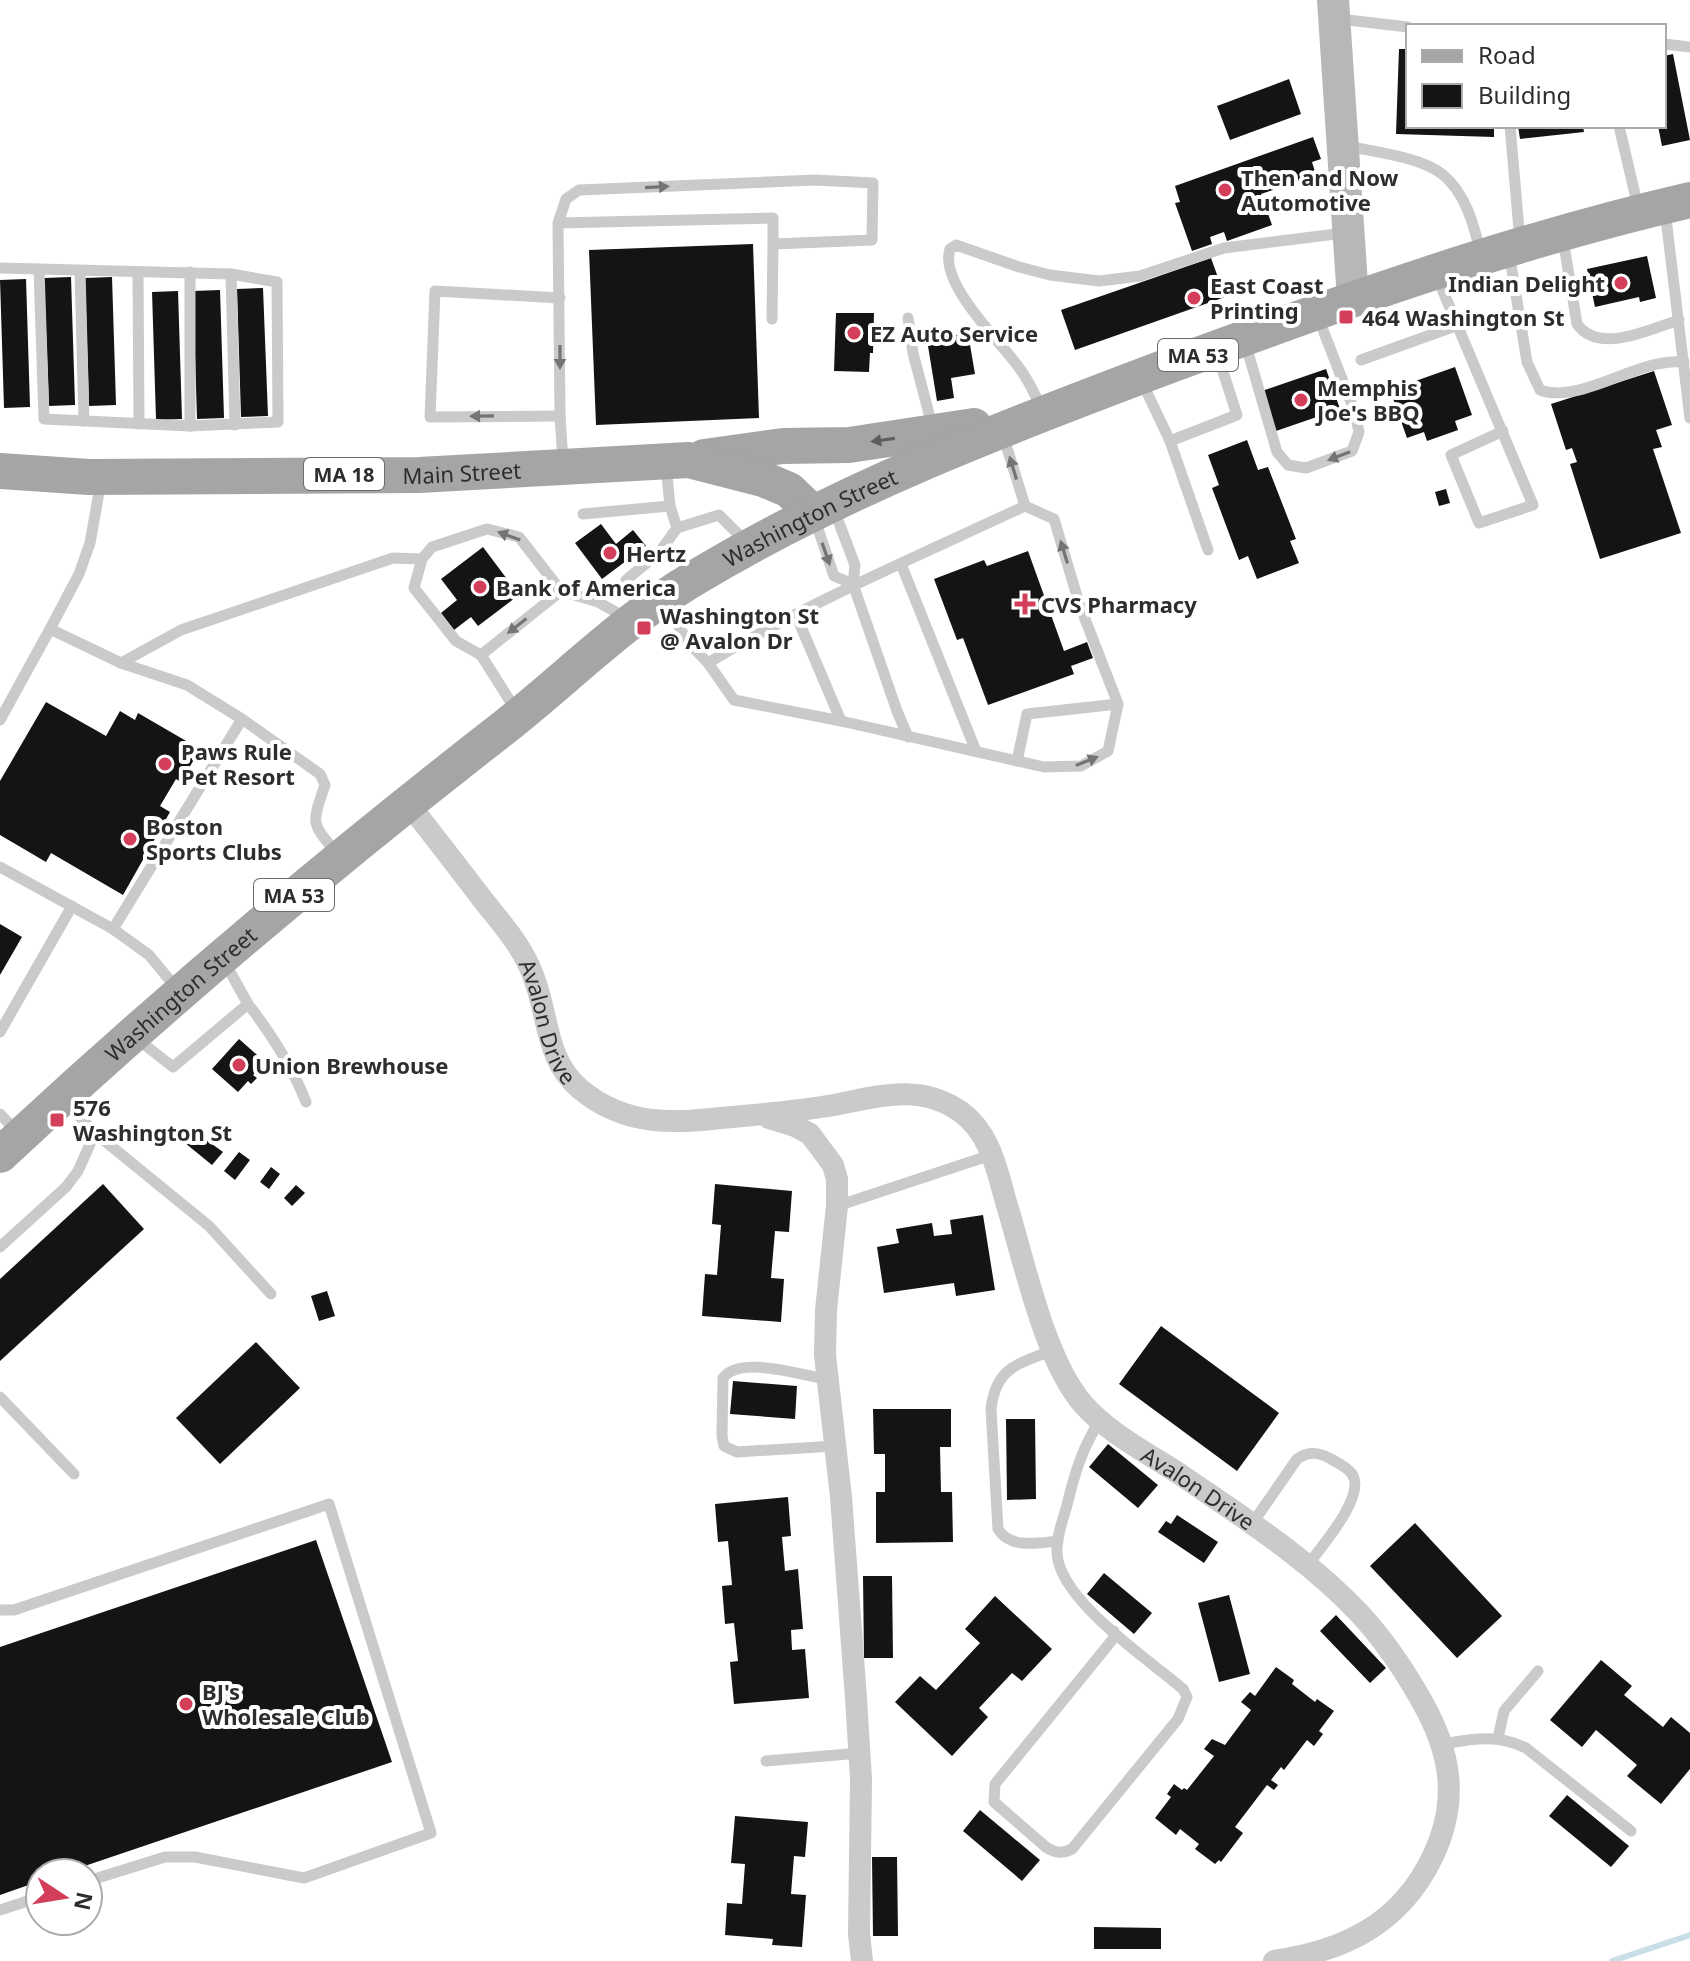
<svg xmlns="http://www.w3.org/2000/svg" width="1690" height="1961" viewBox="0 0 1690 1961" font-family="'Noto Sans',sans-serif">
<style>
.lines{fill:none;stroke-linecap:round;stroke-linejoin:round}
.stream{stroke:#c9dfe7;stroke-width:6}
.building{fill:#141414}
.lane{stroke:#cacaca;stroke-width:11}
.street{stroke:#cacaca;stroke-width:22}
.secondary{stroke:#b7b7b7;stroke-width:32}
.primary{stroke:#a5a5a5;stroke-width:36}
.oneway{fill:#747474}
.oneway2{fill:#5d5d5d}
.poi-dot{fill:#d33f5a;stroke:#fff;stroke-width:3}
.labels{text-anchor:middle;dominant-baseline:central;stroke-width:8;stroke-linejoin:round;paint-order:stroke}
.shield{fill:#fff;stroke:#6c6c6c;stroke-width:2}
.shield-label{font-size:20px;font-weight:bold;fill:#2d2d2d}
.poi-label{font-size:22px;font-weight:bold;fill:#2d2d2d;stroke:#fff;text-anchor:start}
.street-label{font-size:22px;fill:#2d2d2d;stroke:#fff}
</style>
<rect width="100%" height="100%" fill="#fff"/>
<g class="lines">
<polyline class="stream" points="1612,1961 1690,1935"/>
</g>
<g class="building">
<polygon points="1399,49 1408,49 1408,126 1494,126 1494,137 1396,134"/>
<polygon points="1673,54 1690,140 1662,146 1658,126 1664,126 1664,56"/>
<polygon points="1289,79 1301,114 1230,140 1217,106"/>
<polygon points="1518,126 1583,126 1584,132 1520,139"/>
<polygon points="1313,137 1321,159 1312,162 1316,175 1261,194 1272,225 1227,241 1224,232 1210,237 1212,244 1192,251 1175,203 1180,202 1175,186"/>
<polygon points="753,244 759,418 596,425 589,250"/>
<polygon points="1647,256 1656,298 1640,302 1639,297 1595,307 1587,269"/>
<polygon points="1211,258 1225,297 1075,350 1061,310"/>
<polygon points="71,277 75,405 49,406 44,278"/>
<polygon points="112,277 116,405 89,406 85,278"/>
<polygon points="26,279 30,407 4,408 0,280"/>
<polygon points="263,288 268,416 241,417 237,289"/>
<polygon points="220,290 224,418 197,419 193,291"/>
<polygon points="178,291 182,419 156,420 152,292"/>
<polygon points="836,313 874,313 873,353 870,353 869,372 834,371"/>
<polygon points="968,333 975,374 951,378 954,398 937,401 927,340"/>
<polygon points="1455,367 1472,415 1455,421 1458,430 1427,441 1424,432 1407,438 1390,390"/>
<polygon points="1326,369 1340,409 1276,431 1262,391"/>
<polygon points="1654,371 1672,425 1656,430 1662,447 1653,449 1681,533 1600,559 1570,464 1577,462 1572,448 1566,450 1551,404"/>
<polygon points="1247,440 1258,470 1268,467 1296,539 1290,541 1299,563 1257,579 1248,556 1239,560 1212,488 1219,485 1208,455"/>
<polygon points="1446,489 1450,503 1439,506 1435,492"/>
<polygon points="601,524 616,544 633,530 646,546 602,579 575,543"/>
<polygon points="483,547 519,595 478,626 471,617 454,630 441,613 457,600 441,579"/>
<polygon points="1028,551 1064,651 1087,642 1093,658 1071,666 1074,674 988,705 963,638 957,640 934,579 984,560 987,566"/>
<polygon points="46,702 106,736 120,711 135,720 138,713 200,749 181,782 176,779 160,806 170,812 123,895 51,853 46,862 0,835 0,781"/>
<polygon points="0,924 22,937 0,975"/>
<polygon points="239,1039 265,1062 253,1075 257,1078 251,1084 248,1081 238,1092 212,1069"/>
<polygon points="194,1131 223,1152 212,1165 185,1143"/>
<polygon points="239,1152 250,1160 235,1180 224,1171"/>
<polygon points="271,1167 280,1174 269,1189 260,1182"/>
<polygon points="103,1184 144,1229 0,1361 0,1279"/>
<polygon points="715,1184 792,1191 789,1232 775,1231 771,1278 784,1279 781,1322 702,1316 705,1274 717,1275 721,1225 712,1224"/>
<polygon points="296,1185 305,1193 292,1206 284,1198"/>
<polygon points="983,1215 995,1290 956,1296 954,1283 884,1293 877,1247 899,1243 896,1229 932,1223 934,1236 952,1234 950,1220"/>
<polygon points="327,1291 335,1316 319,1321 311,1296"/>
<polygon points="1161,1326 1279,1413 1237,1471 1119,1384"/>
<polygon points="256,1342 300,1388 220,1464 176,1418"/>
<polygon points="733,1381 797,1386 795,1419 730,1414"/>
<polygon points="873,1409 951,1409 951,1447 940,1447 941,1492 952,1492 953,1542 876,1543 876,1492 885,1492 885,1454 874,1454"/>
<polygon points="1006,1419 1035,1419 1036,1499 1007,1500"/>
<polygon points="1108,1444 1158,1485 1138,1508 1089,1467"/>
<polygon points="788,1497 791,1536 782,1537 785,1571 798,1569 803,1629 791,1630 792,1650 805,1649 809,1698 734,1704 730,1662 738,1661 734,1623 725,1624 722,1586 732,1585 728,1541 718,1542 715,1504"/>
<polygon points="1177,1515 1218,1542 1204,1563 1158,1532 1166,1521 1171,1524"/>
<polygon points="1415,1523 1502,1616 1457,1658 1370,1566"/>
<polygon points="316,1540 392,1762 64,1873 40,1873 40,1881 0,1895 0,1647"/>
<polygon points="1104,1573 1152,1613 1134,1634 1087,1594"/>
<polygon points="863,1576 892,1576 893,1658 864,1658"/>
<polygon points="1229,1595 1250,1674 1219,1682 1198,1603"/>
<polygon points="995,1596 1052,1649 1022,1681 1012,1673 979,1708 988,1717 952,1756 895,1702 920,1676 936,1690 980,1643 965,1629"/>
<polygon points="1336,1615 1386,1668 1370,1683 1320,1631"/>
<polygon points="1601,1660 1632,1686 1624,1695 1663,1727 1671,1717 1690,1733 1690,1769 1661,1804 1627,1776 1637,1765 1596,1730 1582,1747 1550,1720"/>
<polygon points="1276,1667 1294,1680 1292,1684 1315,1702 1317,1699 1334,1711 1319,1731 1323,1734 1314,1746 1307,1740 1284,1770 1281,1767 1271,1780 1278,1785 1274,1790 1267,1785 1235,1827 1243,1833 1221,1862 1219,1860 1215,1864 1195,1849 1199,1844 1180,1829 1176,1835 1155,1818 1171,1797 1167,1794 1174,1784 1182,1790 1184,1788 1187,1790 1214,1756 1204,1749 1212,1739 1225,1745 1251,1710 1241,1702 1250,1692 1255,1696"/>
<polygon points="1567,1795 1629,1846 1611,1867 1549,1816"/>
<polygon points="980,1810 1040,1860 1022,1881 963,1831"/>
<polygon points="735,1816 808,1822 805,1857 794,1856 791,1894 806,1895 802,1947 772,1945 773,1939 725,1935 727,1903 742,1904 745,1864 731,1863"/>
<polygon points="872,1857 897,1857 898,1936 873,1936"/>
<polygon points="1094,1927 1161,1928 1161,1949 1094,1949"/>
</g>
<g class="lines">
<g class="lane">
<polyline points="1339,19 1408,27"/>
<polyline points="1664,44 1690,47"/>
<polyline points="1510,126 1520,241"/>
<polyline points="1619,126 1638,207"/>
<path d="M1347 146C1375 152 1420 157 1442 174 1465 192 1474 225 1480 251"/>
<polyline points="1665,210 1690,418"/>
<polyline points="558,223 773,218 773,244 872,240 873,183 815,180 579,190 566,199 558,223 560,416 563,462"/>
<path d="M1563 239 1577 324C1599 355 1650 329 1679 320"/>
<path d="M1509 252 1527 362 1540 390C1581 405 1638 357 1684 362"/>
<polyline points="0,268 231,274 277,282 278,422 190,426 44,419 39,269"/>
<polyline points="80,271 84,421"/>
<polyline points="138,272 139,424"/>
<polyline points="190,272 190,426"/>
<polyline points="231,274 235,425"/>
<polyline points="1437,277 1533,505 1479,523 1451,455 1503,431"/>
<polyline points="908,318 913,353 933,429"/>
<polyline points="772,319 773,244"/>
<polyline points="1245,342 1277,452 1288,465 1306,468 1352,451 1359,432 1354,410 1318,317"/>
<polyline points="1361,360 1458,325"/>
<polyline points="1142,382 1170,441 1237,415 1217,353"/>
<path d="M1042 411C1035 393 1027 377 1014 361 995 336 939 282 950 249L956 245 1019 267 1050 275 1099 281 1140 276 1224 248 1344 233"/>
<polyline points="560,416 430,417 435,291 560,298"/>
<polyline points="1170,441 1208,550"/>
<polyline points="666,466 670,506 677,528 719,515 747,543"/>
<polyline points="101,481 90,543 79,574 50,629 121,663 187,685 242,719 113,929 149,955 178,990"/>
<polyline points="833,507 855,565 853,584 897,711 908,737"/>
<polyline points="583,514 670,506"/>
<polyline points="815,520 834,576 853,584"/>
<polyline points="901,564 976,751"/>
<polyline points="626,580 659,553 677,528"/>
<path d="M665 603 688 642 708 663C809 602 918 556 1025 506"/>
<polyline points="796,615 841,721"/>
<polyline points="481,655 456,641 414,588 422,559 432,547 487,529 519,537 561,591"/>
<polyline points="121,663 181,630 393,558 422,559"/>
<polyline points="708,663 734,700 841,721 1044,767 1081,766 1108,751 1118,704 1080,606 1054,519 1025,506 1003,435"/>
<polyline points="517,712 481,655 561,591 598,602 628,619"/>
<path d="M242 719 320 774 325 785C311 826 311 822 338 855"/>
<polyline points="0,720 50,629"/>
<polyline points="1017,761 1027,714 1118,704"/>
<polyline points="0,867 113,929"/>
<path d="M248 1004C272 1035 292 1066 306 1102"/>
<polyline points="0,1032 72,906"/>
<polyline points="136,1038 173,1067 248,1004 224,961"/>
<polyline points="65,1101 95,1133 209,1226 271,1294"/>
<polyline points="0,1114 19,1134"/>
<polyline points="837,1206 982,1158 988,1148"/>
<polyline points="0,1247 66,1187 78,1171 95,1133"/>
<path d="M1053 1350C1018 1364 996 1367 991 1409L998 1529C1010 1549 1037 1543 1058 1541"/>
<path d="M826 1379C801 1375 740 1355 723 1378L722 1436 724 1446 737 1452 835 1446"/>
<polyline points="0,1397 74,1474"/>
<path d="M1100 1420C1082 1449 1075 1472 1067 1505 1063 1520 1056 1537 1057 1553 1059 1600 1148 1659 1183 1689L1187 1697 1178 1719 1072 1849C1062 1854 1057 1853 1047 1848L994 1802 995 1784 1113 1639 1114 1631"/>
<path d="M1252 1524 1297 1459C1309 1451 1318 1452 1331 1459 1338 1463 1347 1467 1352 1474 1367 1496 1320 1548 1307 1566"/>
<polyline points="0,1610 14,1610 329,1504 431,1833 304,1878 195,1857 165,1857 88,1881"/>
<polyline points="1498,1738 1504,1711 1538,1671"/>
<path d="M1443 1744C1473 1739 1497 1734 1526 1748L1631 1831"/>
<polyline points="766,1761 860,1753"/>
<polyline points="0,1910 40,1897"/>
</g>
<g class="street">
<path id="s1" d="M408 803C433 835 458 867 483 900 502 924 524 948 534 978 549 1017 545 1059 580 1089 627 1128 675 1123 732 1117 766 1114 800 1111 834 1105 878 1096 921 1083 961 1112 990 1133 997 1170 1006 1202 1024 1260 1044 1359 1083 1404 1108 1433 1149 1454 1181 1475 1242 1517 1309 1559 1360 1614 1383 1639 1403 1668 1420 1698 1451 1751 1460 1801 1432 1858 1400 1924 1344 1951 1274 1961"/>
<polyline points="769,1118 795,1126 810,1134 833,1165 837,1179 837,1206 826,1310 825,1355 841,1497 856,1698 861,1779 859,1934 862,1961"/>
</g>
<polyline class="secondary" points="1333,0 1353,300"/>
<g class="primary">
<polyline points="704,457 783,446 849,445 974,426"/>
<path id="s2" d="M0 471 89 477 419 475 689 460 763 479 789 490 812 512"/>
<path id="s3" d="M0 1155C162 1004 331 862 506 726 568 677 624 620 693 579 844 488 1006 427 1171 365 1341 302 1513 241 1690 200"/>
</g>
</g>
<defs><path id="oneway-solid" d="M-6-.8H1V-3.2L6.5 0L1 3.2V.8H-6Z" transform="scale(2)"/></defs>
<g class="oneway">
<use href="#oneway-solid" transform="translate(657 187) rotate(-3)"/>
<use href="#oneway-solid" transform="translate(560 357) rotate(90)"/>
<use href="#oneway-solid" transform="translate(482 416) rotate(179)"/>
<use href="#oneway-solid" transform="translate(1339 456) rotate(159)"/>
<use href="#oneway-solid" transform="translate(1013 468) rotate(-107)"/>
<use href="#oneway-solid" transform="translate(509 536) rotate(-160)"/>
<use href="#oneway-solid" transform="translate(1064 552) rotate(-107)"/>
<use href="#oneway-solid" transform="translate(826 554) rotate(71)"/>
<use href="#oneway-solid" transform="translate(517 626) rotate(142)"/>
<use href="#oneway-solid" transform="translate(1087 761) rotate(-22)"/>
</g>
<use class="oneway2" href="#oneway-solid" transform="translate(883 440) rotate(172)"/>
<g class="poi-dot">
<circle cx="1225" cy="190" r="8"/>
<circle cx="1621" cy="283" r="8"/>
<circle cx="1194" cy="298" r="8"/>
<rect x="1338" y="309" width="16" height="16" rx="4"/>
<circle cx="854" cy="333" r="8"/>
<circle cx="1301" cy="400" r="8"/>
<circle cx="610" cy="553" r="8"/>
<circle cx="480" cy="587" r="8"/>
<path d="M1021 592h8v8h8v8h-8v8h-8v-8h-8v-8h8z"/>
<rect x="636" y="620" width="16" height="16" rx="4"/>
<circle cx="165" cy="764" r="8"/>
<circle cx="130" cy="839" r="8"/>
<circle cx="239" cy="1065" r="8"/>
<rect x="49" y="1112" width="16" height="16" rx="4"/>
<circle cx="186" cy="1704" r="8"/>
</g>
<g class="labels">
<g class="shield">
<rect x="1158" y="339" width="80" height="32" rx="6"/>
<rect x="304" y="458" width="80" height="32" rx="6"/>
<rect x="254" y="879" width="80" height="32" rx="6"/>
</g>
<g class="shield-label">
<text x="1198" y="355">MA 53</text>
<text x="344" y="474">MA 18</text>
<text x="294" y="895">MA 53</text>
</g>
<g class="poi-label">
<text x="1241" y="177">Then and Now<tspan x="1241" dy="25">Automotive</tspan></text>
<text x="1605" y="283" text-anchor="end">Indian Delight</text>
<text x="1210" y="285">East Coast<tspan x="1210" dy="25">Printing</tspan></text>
<text x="1362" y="317">464 Washington St</text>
<text x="870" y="333">EZ Auto Service</text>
<text x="1317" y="387">Memphis<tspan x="1317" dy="25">Joe's BBQ</tspan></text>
<text x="626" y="553">Hertz</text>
<text x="496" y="587">Bank of America</text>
<text x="1041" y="604">CVS Pharmacy</text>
<text x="660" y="615">Washington St<tspan x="660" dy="25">@ Avalon Dr</tspan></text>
<text x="181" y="751">Paws Rule<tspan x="181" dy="25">Pet Resort</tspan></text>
<text x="146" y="826">Boston<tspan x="146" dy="25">Sports Clubs</tspan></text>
<text x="255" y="1065">Union Brewhouse</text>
<text x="73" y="1107">576<tspan x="73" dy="25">Washington St</tspan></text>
<text x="202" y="1691">BJ's<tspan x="202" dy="25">Wholesale Club</tspan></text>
</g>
<g class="street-label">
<text stroke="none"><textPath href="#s2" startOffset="462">Main Street</textPath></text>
<text stroke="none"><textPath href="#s3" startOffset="1034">Washington Street</textPath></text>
<text stroke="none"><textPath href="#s3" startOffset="242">Washington Street</textPath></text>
<text stroke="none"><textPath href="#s1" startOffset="262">Avalon Drive</textPath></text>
<text stroke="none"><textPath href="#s1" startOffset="1196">Avalon Drive</textPath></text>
</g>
</g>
<rect x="1406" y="24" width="260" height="104" fill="#ffffff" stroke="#ababab" stroke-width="2"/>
<rect x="1422" y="50" width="40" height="12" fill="#a5a5a5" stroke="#ababab" stroke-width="2"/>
<text x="1478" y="64" font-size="24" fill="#2d2d2d">Road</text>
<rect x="1422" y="84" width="40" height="24" fill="#141414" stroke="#ababab" stroke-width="2"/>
<text x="1478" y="104" font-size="24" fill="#2d2d2d">Building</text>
<g transform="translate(64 1897) rotate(102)"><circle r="38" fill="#ffffff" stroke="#ababab" stroke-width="2"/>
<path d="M0-6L14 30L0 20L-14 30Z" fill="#d33f5a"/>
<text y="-12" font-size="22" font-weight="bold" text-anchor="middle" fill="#2d2d2d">N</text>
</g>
</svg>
